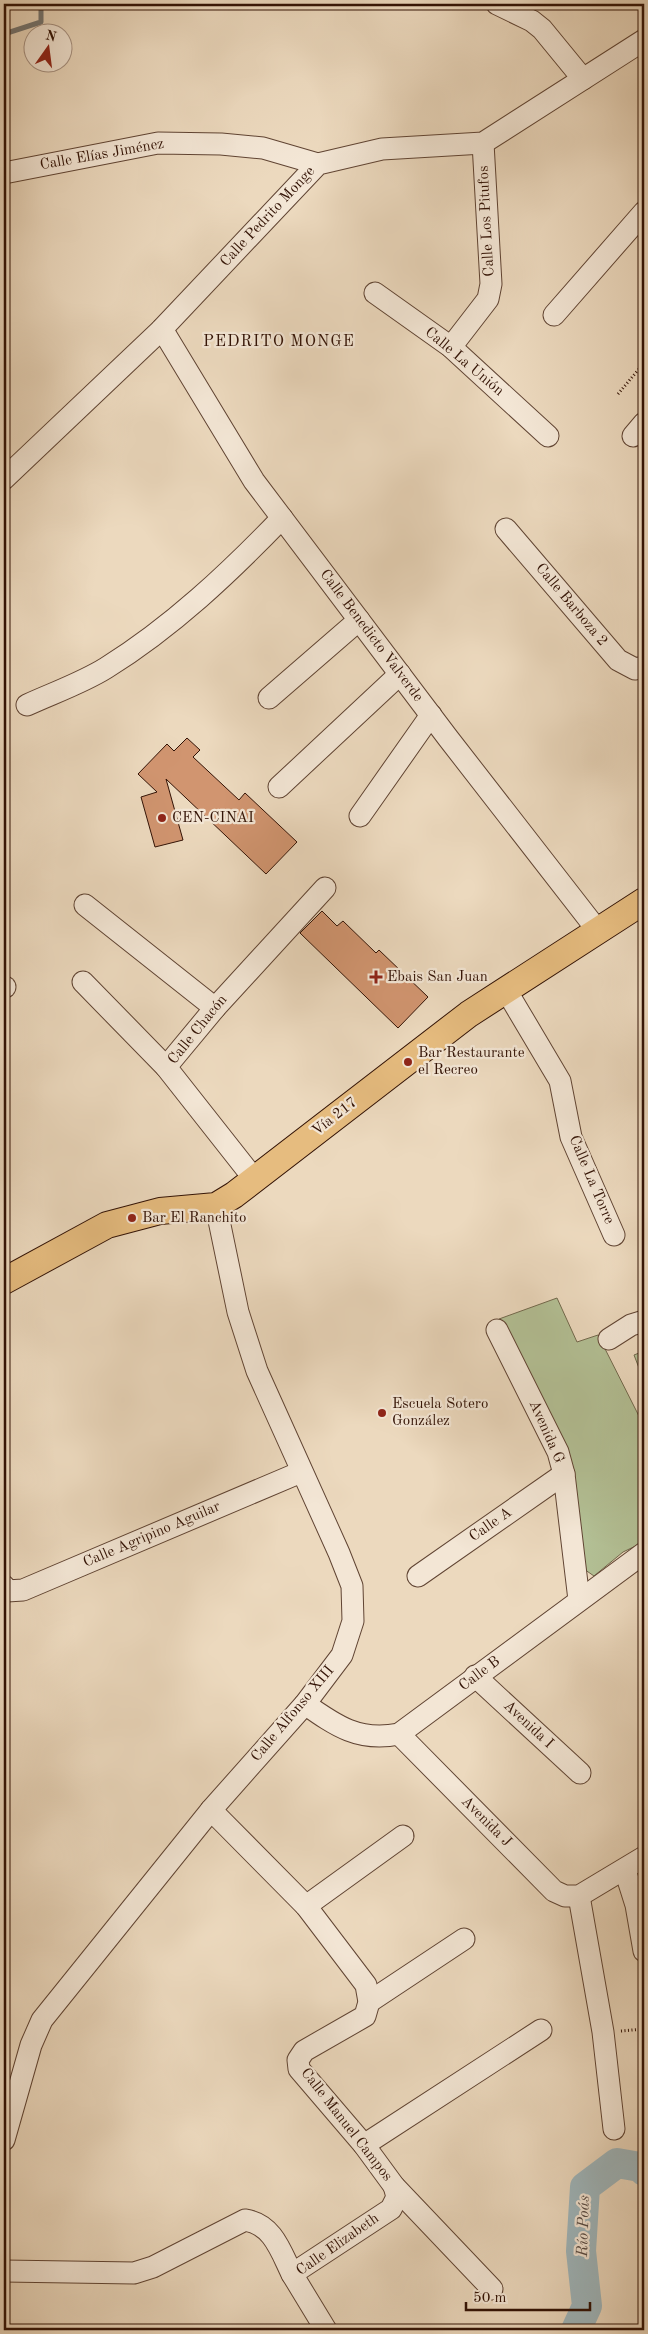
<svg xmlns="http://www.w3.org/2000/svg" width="648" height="2334" viewBox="0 0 648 2334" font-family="'Old Standard TT',serif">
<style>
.green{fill:#b3c095;stroke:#72694d}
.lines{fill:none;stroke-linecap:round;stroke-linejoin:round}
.stream{stroke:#737573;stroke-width:5}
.river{stroke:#9fb7bd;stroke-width:30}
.building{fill:#d19570;stroke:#321205}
.minor-casing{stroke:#604433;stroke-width:23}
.major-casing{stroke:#321205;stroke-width:28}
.path{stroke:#321205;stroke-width:3;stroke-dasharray:1 2.5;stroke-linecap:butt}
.minor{stroke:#f3e6d5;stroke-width:21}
.major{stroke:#e6bc7f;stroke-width:26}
.poi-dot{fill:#8f2418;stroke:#f3e6d5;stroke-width:2}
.labels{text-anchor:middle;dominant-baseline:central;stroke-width:4.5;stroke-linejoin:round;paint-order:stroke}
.street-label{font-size:15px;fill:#321205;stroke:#f3e6d5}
.poi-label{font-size:15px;fill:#321205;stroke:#f3e6d5;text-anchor:start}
.neighbourhood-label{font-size:16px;letter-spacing:1px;fill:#321205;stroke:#f3e6d5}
.water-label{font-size:16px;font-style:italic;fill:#584c45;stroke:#f3e6d5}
</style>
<rect width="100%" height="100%" fill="#ecd9be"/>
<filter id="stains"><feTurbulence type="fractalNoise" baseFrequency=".004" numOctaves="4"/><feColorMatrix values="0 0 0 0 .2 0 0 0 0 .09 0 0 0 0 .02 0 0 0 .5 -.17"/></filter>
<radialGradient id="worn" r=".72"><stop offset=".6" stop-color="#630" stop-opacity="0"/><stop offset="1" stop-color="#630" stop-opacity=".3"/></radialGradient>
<g class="green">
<polygon points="557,1298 577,1342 598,1335 644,1426 644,1542 623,1552 594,1576 581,1567 555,1433 499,1319"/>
<polygon points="644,1351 644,1381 634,1355"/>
</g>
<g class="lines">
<polyline class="stream" points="4,34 41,22 41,4"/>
<polyline class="river" points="576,2330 587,2306 581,2251 585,2187 617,2163 640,2167 644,2171"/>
</g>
<g class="building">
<polygon points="187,738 200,750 193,757 239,800 245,793 297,842 266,874 166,779 183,840 155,847 141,797 157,792 138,774 167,744 174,751"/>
<polygon points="322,911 337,926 343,921 376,953 379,950 428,997 398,1028 300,933"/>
</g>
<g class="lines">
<g class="minor-casing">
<g id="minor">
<polyline points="497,4 532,21 542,29 583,79"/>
<polyline points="4,173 158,143 221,144 263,148 318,164"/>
<polyline points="375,293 451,347 548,436"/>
<polyline points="554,315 644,212"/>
<polyline points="162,329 254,481 448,738 598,931"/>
<polyline points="451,347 488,299 491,284 483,143"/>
<polyline points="633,436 644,423"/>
<polyline points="4,479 162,329 318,164 382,149 483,143 644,40"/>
<polyline points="506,529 618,660 635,669 644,667"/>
<polyline points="269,698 359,620"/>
<path d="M27 705C53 693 82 683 106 668 172 627 229 573 282 518"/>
<polyline points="279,787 400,674"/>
<polyline points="360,816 431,715"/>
<polyline points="85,905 215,1008"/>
<polyline points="83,982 166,1067"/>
<polyline points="4,987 5,987"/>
<polyline points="506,990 560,1081 571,1137 614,1235"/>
<polyline points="255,1180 166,1067 215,1008 325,888"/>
<polyline points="497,1330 558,1452 564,1474 579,1600"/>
<polyline points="609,1339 631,1325 644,1321"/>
<polyline points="418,1576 564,1474"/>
<polyline points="4,1586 7,1591 23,1590 301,1472"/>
<polyline points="475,1676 580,1773"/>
<path d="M305 1704C336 1726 359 1742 399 1734L644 1553"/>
<polyline points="399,1734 554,1891 565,1896 579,1896 644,1857"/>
<polyline points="211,1810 306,1906 366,1985 369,2002 365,2016 304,2051 298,2060 299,2069 364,2145 394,2186 492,2289"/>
<polyline points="625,1870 636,1905 644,1951"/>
<polyline points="579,1896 603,2032 614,2129"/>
<polyline points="306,1906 403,1836"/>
<polyline points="369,2002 464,1939"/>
<polyline points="4,2140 31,2045 42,2020 211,1810 305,1704 342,1655 353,1621 352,1586 339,1553 257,1371 238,1312 216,1206"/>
<polyline points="364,2145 541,2030"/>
<path d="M4 2271 134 2273 153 2267 245 2220C273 2224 281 2252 292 2274"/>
<polyline points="326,2330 292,2274 391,2209 397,2197 394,2186"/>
</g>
</g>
<g class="major-casing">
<polyline id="major" points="4,1281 107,1225 160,1211 216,1206 234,1195 469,1014 644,901"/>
</g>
<g class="path">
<polyline points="618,394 644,363"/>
<polyline points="621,2031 644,2029"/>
</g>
<use href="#minor" class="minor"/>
<use href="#major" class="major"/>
</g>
<g class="poi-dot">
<circle cx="162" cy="818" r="5"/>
<path d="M373.5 969.5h5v5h5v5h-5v5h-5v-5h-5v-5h5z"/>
<circle cx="408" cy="1062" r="5"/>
<circle cx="132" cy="1218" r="5"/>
<circle cx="382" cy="1413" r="5"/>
</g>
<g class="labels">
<g class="street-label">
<text transform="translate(102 155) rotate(-10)">Calle Elías Jiménez</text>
<text transform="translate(268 217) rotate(-47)">Calle Pedrito Monge</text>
<text transform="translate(487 221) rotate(-93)">Calle Los Pitufos</text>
<text transform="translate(464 362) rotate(40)">Calle La Unión</text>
<text transform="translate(571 605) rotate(50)">Calle Barboza 2</text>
<text transform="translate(371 636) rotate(53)">Calle Benedicto Valverde</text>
<text transform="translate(198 1030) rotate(-51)">Calle Chacón</text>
<text transform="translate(335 1117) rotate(-38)">Vía 217</text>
<text transform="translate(591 1180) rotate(67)">Calle La Torre</text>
<text transform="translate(546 1432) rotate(66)">Avenida G</text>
<text transform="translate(491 1525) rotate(-35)">Calle A</text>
<text transform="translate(152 1535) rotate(-23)">Calle Agripino Aguilar</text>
<text transform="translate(480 1674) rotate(-37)">Calle B</text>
<text transform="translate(293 1714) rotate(-50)">Calle Alfonso XIII</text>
<text transform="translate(528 1725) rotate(43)">Avenida I</text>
<text transform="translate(486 1822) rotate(45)">Avenida J</text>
<text transform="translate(346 2125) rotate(52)">Calle Manuel Campos</text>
<text transform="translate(338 2245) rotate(-35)">Calle Elizabeth</text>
</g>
<g class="poi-label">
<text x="172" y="818">CEN-CINAI</text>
<text x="387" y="977">Ebais San Juan</text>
<text x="418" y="1053">Bar Restaurante<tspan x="418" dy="17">el Recreo</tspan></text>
<text x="142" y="1218">Bar El Ranchito</text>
<text x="392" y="1404">Escuela Sotero<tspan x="392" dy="17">González</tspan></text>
</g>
<g class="neighbourhood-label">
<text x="279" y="342">PEDRITO MONGE</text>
</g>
<g class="water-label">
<text transform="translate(584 2226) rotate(-88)">Río Poás</text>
</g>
</g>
<rect width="648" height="2334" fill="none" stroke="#ecd9be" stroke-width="20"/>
<rect x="5" y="5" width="638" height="2324" fill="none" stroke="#321205" stroke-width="2.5"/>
<rect x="10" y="10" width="628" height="2314" fill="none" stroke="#321205"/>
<g transform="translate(48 48) rotate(14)"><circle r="24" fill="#f3e6d5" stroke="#a69182"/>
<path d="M0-4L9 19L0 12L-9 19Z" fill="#8f2418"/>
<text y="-8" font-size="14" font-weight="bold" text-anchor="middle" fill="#321205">N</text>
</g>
<path d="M466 2302v8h124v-8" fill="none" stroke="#321205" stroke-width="2.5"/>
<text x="473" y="2302" font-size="15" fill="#321205" stroke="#f3e6d5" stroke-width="4" paint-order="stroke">50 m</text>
<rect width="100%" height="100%" filter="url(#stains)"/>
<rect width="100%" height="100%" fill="url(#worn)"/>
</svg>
